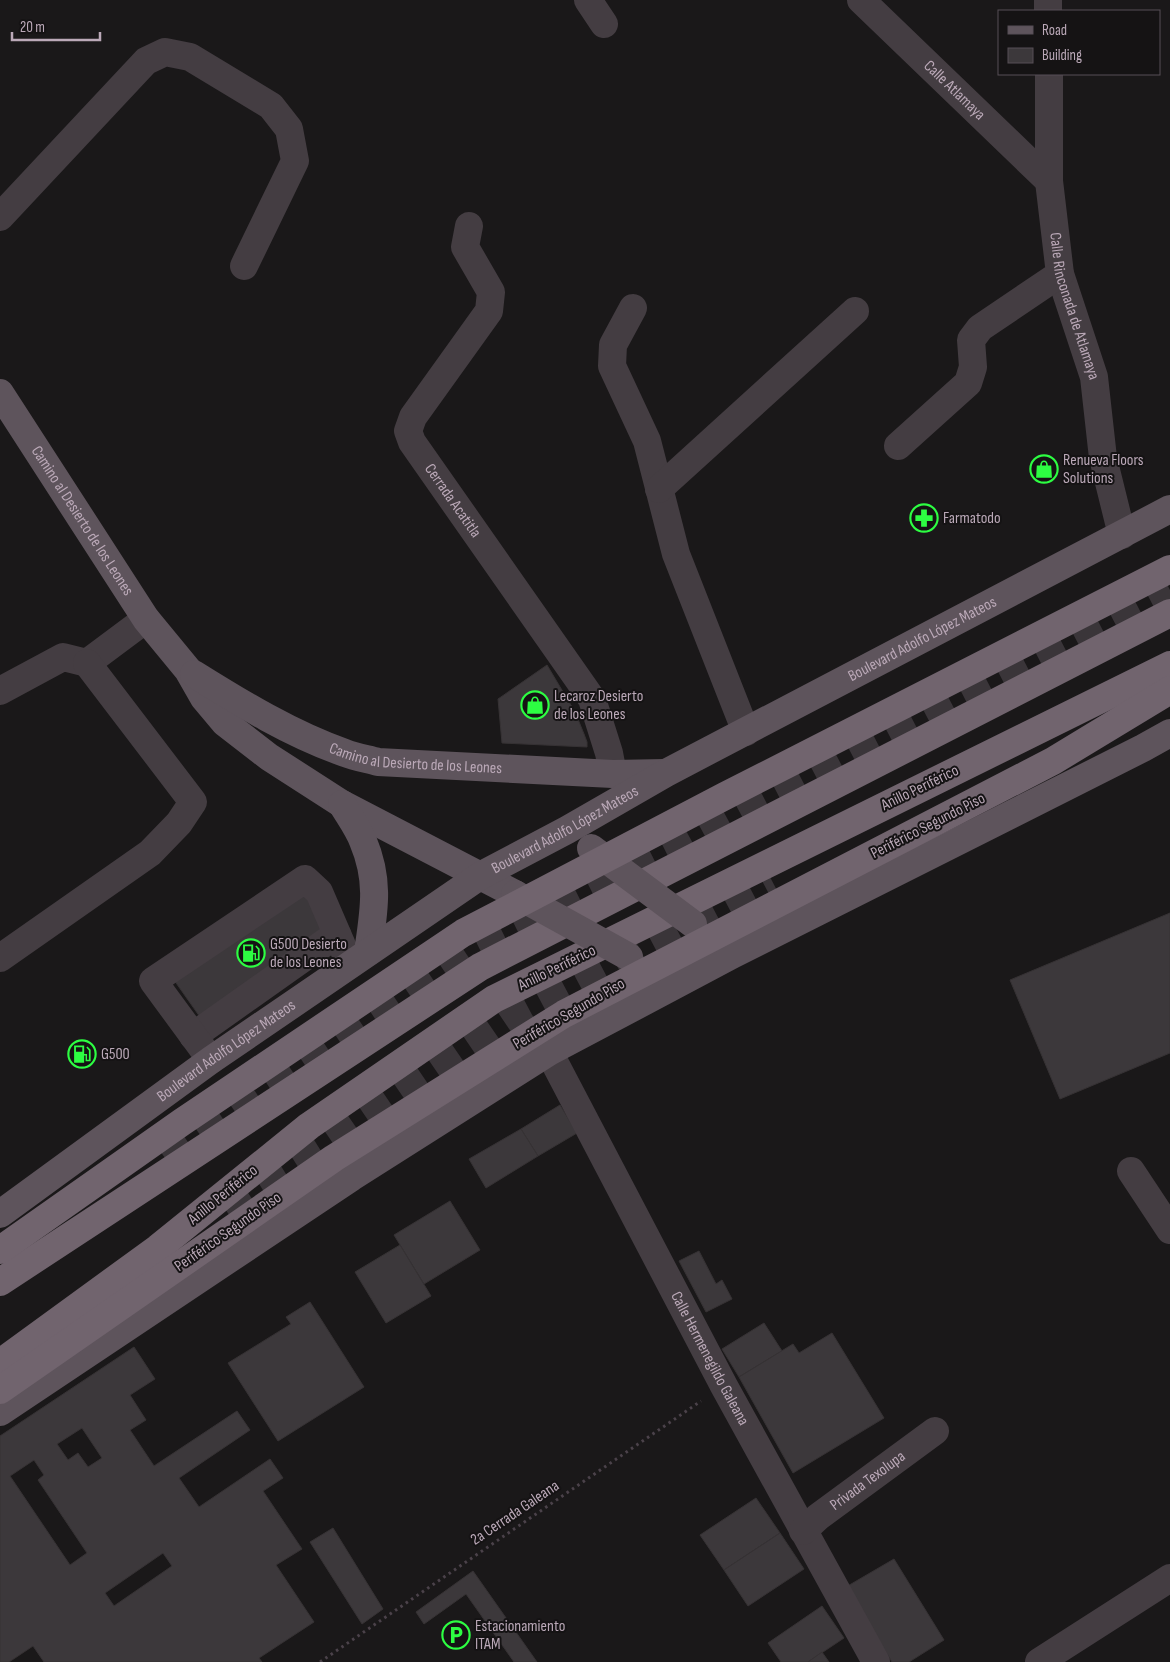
<svg xmlns="http://www.w3.org/2000/svg" width="1170" height="1662" viewBox="0 0 1170 1662" font-family="'Sofia Sans Condensed',sans-serif">
<style>
.building{fill:#3c383b;stroke:#363234;fill-rule:evenodd}
.lines{fill:none;stroke-linecap:round;stroke-linejoin:round}
.highway-tunnel{stroke:#3a3539;stroke-width:28;stroke-dasharray:28 14;stroke-linecap:butt}
.path{stroke:#4b424a;stroke-width:3;stroke-dasharray:2.5 4;stroke-linecap:butt}
.minor{stroke:#443d42;stroke-width:28}
.major{stroke:#5e545c;stroke-width:28}
.highway{stroke:#71646e;stroke-width:28}
.major-bridge{stroke:#5e545c;stroke-width:28}
.highway-bridge{stroke:#71646e;stroke-width:28}
.labels{text-anchor:middle;dominant-baseline:central;stroke-width:4;stroke-linejoin:round;paint-order:stroke}
.street-label{font-size:16px;fill:#bba9b8;stroke:#151314}
.poi-label{font-size:16px;fill:#bba9b8;stroke:#151314;text-anchor:start}
</style>
<rect width="100%" height="100%" fill="#1a1819"/>
<g class="building">
<polygon points="547,665 575,712 584,734 587,742 587,747 502,743 498,699"/>
<polygon points="302,889 329,927 200,1017 174,980"/>
<polygon points="1170,913 1170,1053 1060,1099 1010,980"/>
<polygon points="560,1105 577,1133 538,1156 521,1129"/>
<polygon points="521,1129 538,1156 486,1188 469,1159"/>
<polygon points="450,1201 480,1250 424,1284 394,1235"/>
<polygon points="400,1245 431,1296 386,1323 355,1272"/>
<polygon points="699,1251 716,1284 722,1280 732,1299 706,1312 679,1261"/>
<polygon points="310,1302 364,1387 278,1441 228,1363 291,1324 286,1317"/>
<polygon points="764,1323 782,1351 739,1377 722,1349"/>
<polygon points="832,1333 884,1418 793,1473 739,1377 793,1344 799,1353"/>
<path d="M134 1347 155 1379 130 1395 146 1420 130 1430 154 1466 237 1411 250 1430 179 1478 199 1507 270 1459 283 1478 263 1491 302 1549 276 1565 314 1622 259 1658 262 1662H44L33 1646 9 1662H0V1436ZM82 1428 102 1458 88 1467 78 1453 68 1460 57 1444ZM34 1460 44 1475 38 1480 87 1553 70 1565 10 1476ZM163 1553 172 1566 114 1606 105 1593Z"/>
<polygon points="756,1498 780,1533 724,1570 700,1535"/>
<polygon points="333,1528 383,1609 362,1624 310,1542"/>
<polygon points="780,1533 804,1569 748,1606 724,1570"/>
<polygon points="894,1559 944,1640 909,1662 892,1662 846,1587"/>
<polygon points="473,1571 537,1662 514,1662 466,1594 424,1624 416,1612"/>
<polygon points="822,1606 844,1638 808,1662 781,1662 768,1643"/>
<polygon points="822,1652 829,1662 808,1662"/>
</g>
<g class="lines">
<g class="highway-tunnel">
<polyline points="165,1158 251,1098 468,953 669,853 759,804 1170,590"/>
<polyline points="224,1207 324,1144 526,1006 770,877"/>
</g>
<polyline class="path" points="320,1662 701,1401"/>
<g class="minor">
<polyline points="588,0 604,24"/>
<path id="s1" d="M861 0 1049 181"/>
<polyline points="1048,0 1048,11"/>
<path id="s2" d="M1049 74V181L1060 274 1094 377 1103 458 1122 535"/>
<polyline points="0,217 146,61 165,52 190,57 271,106 289,129 295,161 244,266"/>
<path id="s3" d="M469 226 465 247 491 292 489 311 413 417 408 431 412 442 592 699 609 753 613 774"/>
<polyline points="633,308 613,345 612,366 647,441 676,554 746,732"/>
<polyline points="898,446 968,383 973,367 971,340 980,328 1060,274"/>
<polyline points="659,489 855,311"/>
<polyline points="0,691 63,657 87,663 146,619"/>
<polyline points="0,958 150,853 179,823 193,802 87,663"/>
<polyline points="193,1036 337,934"/>
<path id="s4" d="M549 1052 724 1386 876 1662"/>
<polyline points="211,1060 153,981 305,879 319,892 350,964"/>
<polyline points="1131,1171 1170,1230"/>
<path id="s5" d="M803 1531 818 1517 935 1431"/>
<polyline points="1039,1662 1170,1578"/>
</g>
<g class="major">
<path id="s6" d="M0 393 146 619 188 670 204 698 225 723 269 757 342 804 515 894"/>
<path id="s7" d="M194 674C242 704 291 734 345 753 355 757 367 759 378 762L613 774 665 773"/>
<path d="M342 804C349 816 358 828 363 841 380 881 374 911 368 952"/>
<path id="s8" d="M0 1214 211 1060 480 876 567 830 666 773 1170 509"/>
<polyline points="0,1412 352,1177 549,1052 732,955 1143,748 1170,733"/>
</g>
<g class="highway">
<polyline points="0,1282 480,967 1170,613"/>
<polyline points="0,1363 158,1248 309,1126 494,999 1170,665"/>
</g>
<g class="major-bridge">
<polyline points="591,848 693,924"/>
<polyline points="515,894 629,957"/>
</g>
<g class="highway-bridge">
<polyline points="0,1250 182,1122 463,933 725,796 1170,569"/>
<polyline points="0,1390 334,1158 564,1014 1053,761 1170,690"/>
</g>
</g>
<defs>
<g id="shop-ring" transform="scale(1.4375)"><circle r="9.5" fill="#151314" stroke="#2dfd42" stroke-width="1.5"/><path d="M-5-2.5h2.3a2.7 3.5 0 0 1 5.4 0H5L5.5 6h-11ZM-1.5-2.5h3a1.5 2.3 0 0 0-3 0Z" fill="#2dfd42"/></g>
<g id="pharmacy-ring" transform="scale(1.4375)"><circle r="9.5" fill="#151314" stroke="#2dfd42" stroke-width="1.5"/><path d="M-2-6h4v4h4v4h-4v4h-4v-4h-4v-4h4Z" fill="#2dfd42"/></g>
<g id="fuel-ring" transform="scale(1.4375)"><circle r="9.5" fill="#151314" stroke="#2dfd42" stroke-width="1.5"/><path d="M-5.5-6h7V0h2V4h1.3V-2.5L3-4.5l.8-.8L6-3V5H2.5V1h-1V6h-7ZM-4.2-4.7v3.2H.2V-4.7Z" fill="#2dfd42"/></g>
<g id="parking-ring" transform="scale(1.4375)"><circle r="9.5" fill="#151314" stroke="#2dfd42" stroke-width="1.5"/><path d="M-3.5-5.5H1a3.5 3.5 0 0 1 0 7H-1V5.5H-3.5ZM-1-3.4V-.6H.8a1.4 1.4 0 0 0 0-2.8Z" fill="#2dfd42"/></g>
</defs>
<g fill-rule="evenodd">
<use href="#shop-ring" x="1044" y="469"/>
<use href="#pharmacy-ring" x="924" y="518"/>
<use href="#shop-ring" x="535" y="705"/>
<use href="#fuel-ring" x="251" y="953"/>
<use href="#fuel-ring" x="82" y="1054"/>
<use href="#parking-ring" x="456" y="1635"/>
</g>
<g class="labels">
<g class="street-label">
<text stroke="none"><textPath href="#s1" startOffset="130">Calle Atlamaya</textPath></text>
<text stroke="none"><textPath href="#s2" startOffset="235">Calle Rinconada de Atlamaya</textPath></text>
<text stroke="none"><textPath href="#s3" startOffset="321">Cerrada Acatitla</textPath></text>
<text stroke="none"><textPath href="#s6" startOffset="152">Camino al Desierto de los Leones</textPath></text>
<text stroke="none"><textPath href="#s8" startOffset="1089">Boulevard Adolfo López Mateos</textPath></text>
<text stroke="none"><textPath href="#s7" startOffset="242">Camino al Desierto de los Leones</textPath></text>
<text transform="translate(920 788) rotate(-26)">Anillo Periférico</text>
<text transform="translate(928 826) rotate(-27)">Periférico Segundo Piso</text>
<text stroke="none"><textPath href="#s8" startOffset="684">Boulevard Adolfo López Mateos</textPath></text>
<text transform="translate(557 968) rotate(-26)">Anillo Periférico</text>
<text transform="translate(569 1014) rotate(-30)">Periférico Segundo Piso</text>
<text stroke="none"><textPath href="#s8" startOffset="279">Boulevard Adolfo López Mateos</textPath></text>
<text transform="translate(223 1195) rotate(-39)">Anillo Periférico</text>
<text transform="translate(228 1232) rotate(-35)">Periférico Segundo Piso</text>
<text stroke="none"><textPath href="#s4" startOffset="346">Calle Hermenegildo Galeana</textPath></text>
<text stroke="none"><textPath href="#s5" startOffset="82">Privada Texolupa</textPath></text>
<text transform="translate(515 1513) rotate(-34)">2a Cerrada Galeana</text>
</g>
<g class="poi-label">
<text x="1063" y="460">Renueva Floors<tspan x="1063" dy="18">Solutions</tspan></text>
<text x="943" y="518">Farmatodo</text>
<text x="554" y="696">Lecaroz Desierto<tspan x="554" dy="18">de los Leones</tspan></text>
<text x="270" y="944">G500 Desierto<tspan x="270" dy="18">de los Leones</tspan></text>
<text x="101" y="1054">G500</text>
<text x="475" y="1626">Estacionamiento<tspan x="475" dy="18">ITAM</tspan></text>
</g>
</g>
<rect x="998" y="10" width="162" height="65" fill="#151314" stroke="#574f56"/>
<rect x="1008" y="26" width="25" height="8" fill="#5e545c" stroke="#574f56"/>
<text x="1042" y="35" font-size="15" fill="#bba9b8">Road</text>
<rect x="1008" y="48" width="25" height="15" fill="#3c383b" stroke="#574f56"/>
<text x="1042" y="60" font-size="15" fill="#bba9b8">Building</text>
<path d="M12 32v8h88v-8" fill="none" stroke="#bba9b8" stroke-width="2.5"/>
<text x="20" y="32" font-size="15" fill="#bba9b8" stroke="#151314" stroke-width="4" paint-order="stroke">20 m</text>
</svg>
